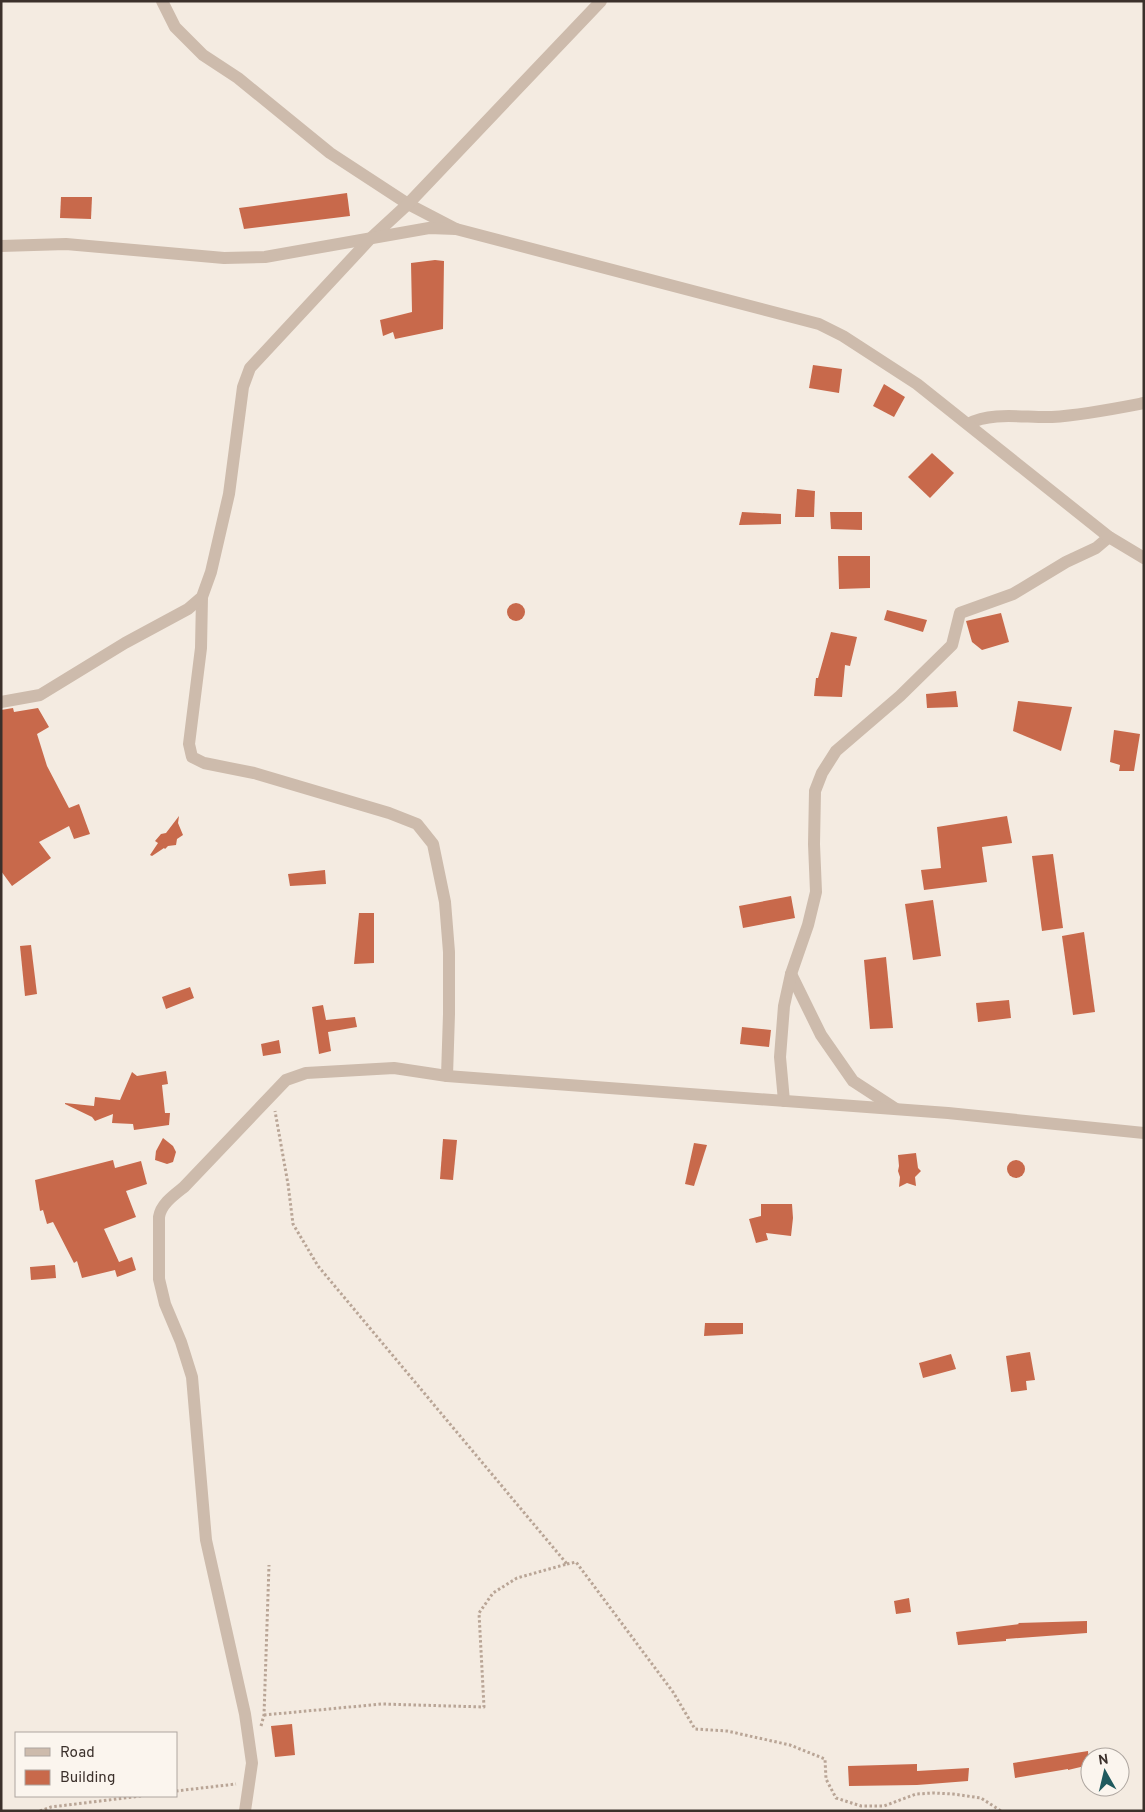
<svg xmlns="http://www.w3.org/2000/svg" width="1145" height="1812" viewBox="0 0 1145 1812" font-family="Overpass,sans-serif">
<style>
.building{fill:#c8694b}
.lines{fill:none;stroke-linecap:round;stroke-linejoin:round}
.path{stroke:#b9a596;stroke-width:3;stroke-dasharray:2.5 2.5;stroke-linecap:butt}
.minor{stroke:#cdbbac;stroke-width:12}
.tertiary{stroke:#cdbbac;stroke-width:12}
</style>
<rect width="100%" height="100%" fill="#f4ebe1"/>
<g class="building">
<polygon points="347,193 350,216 244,229 239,208"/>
<polygon points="61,197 92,197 91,219 60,218"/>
<polygon points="435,260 444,261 443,329 395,339 393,332 383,336 380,320 412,312 411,263"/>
<polygon points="813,365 842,369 839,393 809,388"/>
<polygon points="884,384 905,397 894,417 873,406"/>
<polygon points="932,453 954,473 930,498 908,477"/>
<polygon points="797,489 815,491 814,517 795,517"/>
<polygon points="742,512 781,514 781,524 739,525"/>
<polygon points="830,512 862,512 862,530 831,529"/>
<polygon points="838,556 870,556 870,588 839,589"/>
<circle cx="516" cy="612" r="9"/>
<polygon points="887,610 927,620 923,632 884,620"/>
<polygon points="1001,613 1009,642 982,650 972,642 966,621"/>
<polygon points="831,632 857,637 850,666 845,665 842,697 814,696 816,678 818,678"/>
<polygon points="956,691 958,707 927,708 926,694"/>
<polygon points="1018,701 1072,707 1061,751 1013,731"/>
<polygon points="13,708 14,712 38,708 49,727 37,734 47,766 69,808 79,804 90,834 74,839 69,826 39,842 51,858 12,886 1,871 1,710"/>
<polygon points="1114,730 1140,734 1134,771 1119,771 1120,765 1110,762"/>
<polygon points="179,816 178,823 183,835 177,839 176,845 168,846 165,849 164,848 152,856 150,855 158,843 155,841 161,834 166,833"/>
<polygon points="1007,816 1012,843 982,847 987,882 924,890 921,870 941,868 937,827"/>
<polygon points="1053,854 1063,928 1042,931 1032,856"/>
<polygon points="325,870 326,884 290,886 288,874"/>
<polygon points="791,896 795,918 743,928 739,906"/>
<polygon points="933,900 941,956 913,960 905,904"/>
<polygon points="359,913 374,913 374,963 354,964"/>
<polygon points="1084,932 1095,1012 1073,1015 1062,936"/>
<polygon points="31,945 37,994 25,996 20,946"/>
<polygon points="886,957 893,1028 870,1029 864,960"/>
<polygon points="190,987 194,998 166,1009 162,997"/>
<polygon points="1009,1000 1011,1018 978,1022 976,1003"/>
<polygon points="323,1005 326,1020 355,1017 357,1027 328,1032 331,1051 319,1054 312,1007"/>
<polygon points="742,1027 771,1030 769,1047 740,1044"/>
<polygon points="279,1040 281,1053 263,1056 261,1044"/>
<polygon points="166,1071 168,1084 162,1085 165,1113 170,1113 169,1125 134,1130 133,1124 112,1123 113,1114 95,1121 92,1117 65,1104 65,1103 94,1106 95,1097 120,1100 132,1072 137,1076"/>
<polygon points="163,1138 173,1146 176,1152 173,1162 167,1164 155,1160 156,1151"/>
<polygon points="443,1139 457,1140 453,1180 440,1179"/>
<polygon points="694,1143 707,1145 694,1186 685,1184"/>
<polygon points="916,1153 918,1168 921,1171 915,1177 916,1186 907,1183 899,1187 900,1177 898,1171 899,1166 898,1155"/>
<circle cx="1016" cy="1169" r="9"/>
<polygon points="113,1160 115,1168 141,1161 147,1184 126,1191 136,1217 104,1229 119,1262 132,1257 136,1270 117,1277 115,1270 82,1278 77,1261 74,1263 53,1222 47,1224 43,1210 40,1211 35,1180"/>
<polygon points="761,1204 792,1204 793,1218 791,1236 766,1233 768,1240 756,1243 749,1219 761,1216"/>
<polygon points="55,1265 56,1278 31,1280 30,1267"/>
<polygon points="705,1323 743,1323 743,1334 704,1336"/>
<polygon points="1030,1352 1035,1380 1026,1381 1027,1390 1011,1392 1006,1356"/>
<polygon points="951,1354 956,1369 923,1378 919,1363"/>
<polygon points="909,1598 911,1612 896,1614 894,1601"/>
<polygon points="1087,1621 1087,1633 1006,1639 1006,1641 958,1645 956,1632 1019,1624 1018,1623"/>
<polygon points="292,1724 295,1755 275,1757 271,1726"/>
<polygon points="1088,1751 1089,1765 1068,1770 1068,1769 1015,1778 1013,1763"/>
<polygon points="917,1764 917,1771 969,1768 968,1781 917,1785 849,1786 848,1766"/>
</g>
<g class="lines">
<g class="path">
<polyline points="567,1564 576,1562 673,1692 695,1729 727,1731 790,1745 825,1759 826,1779 836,1798 861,1806 884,1806 916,1794 934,1793 953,1794 981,1798 1001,1811"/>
<polyline points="264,1715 382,1704 484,1707 479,1613 493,1593 517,1578 567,1564 318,1266 293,1224 288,1184 275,1111"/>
<polyline points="261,1726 264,1715 269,1565"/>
<polyline points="176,1791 236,1784"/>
<polyline points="40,1811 51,1807 141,1796"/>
</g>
<g class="minor">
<polyline points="162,1 175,27 203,55 238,78 330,153 408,204 456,229"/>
<path d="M968 424C992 411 1025 418 1052 417 1083 415 1113 409 1144 403"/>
<polyline points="202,597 201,648 189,744 192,757 204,763 254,773 389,813 417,824 433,844 445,902 449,952 449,1014 447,1076"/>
<polyline points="1,702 40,695 125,643 188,609 202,597 211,572 229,494 243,387 250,368 370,239 408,204 601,1"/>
<polyline points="791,974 821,1035 853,1081 896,1109"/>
<polyline points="784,1101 780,1057 784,1006 791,974 808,925 816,892 814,844 815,791 822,773 836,751 900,696 952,645 960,613 1013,594 1066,562 1096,548 1109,537"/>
<path d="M245 1811 252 1763 245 1714 206 1540 192 1377 181 1342 165 1304 159 1279V1217C161 1204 174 1195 184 1187L286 1080 306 1073 394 1068 447 1076 948 1113 1144 1133"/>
</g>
<polyline class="tertiary" points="1,246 66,244 224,258 265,257 429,228 456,229 819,324 843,336 917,384 1109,537 1144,558"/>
</g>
<rect width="1145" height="1812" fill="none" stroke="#3b302b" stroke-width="5"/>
<rect x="15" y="1732" width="162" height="65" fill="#fbf5ee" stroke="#aea6a0"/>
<rect x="25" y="1748" width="25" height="8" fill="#cdbbac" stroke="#aea6a0"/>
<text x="60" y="1757" font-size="15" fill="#3b302b">Road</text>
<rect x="25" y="1770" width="25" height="15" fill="#c8694b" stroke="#aea6a0"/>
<text x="60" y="1782" font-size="15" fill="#3b302b">Building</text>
<g transform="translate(1105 1772) rotate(352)"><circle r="24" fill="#fbf5ee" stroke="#aea6a0"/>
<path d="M0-4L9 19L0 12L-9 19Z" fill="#1f5a5e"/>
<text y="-8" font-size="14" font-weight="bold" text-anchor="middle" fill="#3b302b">N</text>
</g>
</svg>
